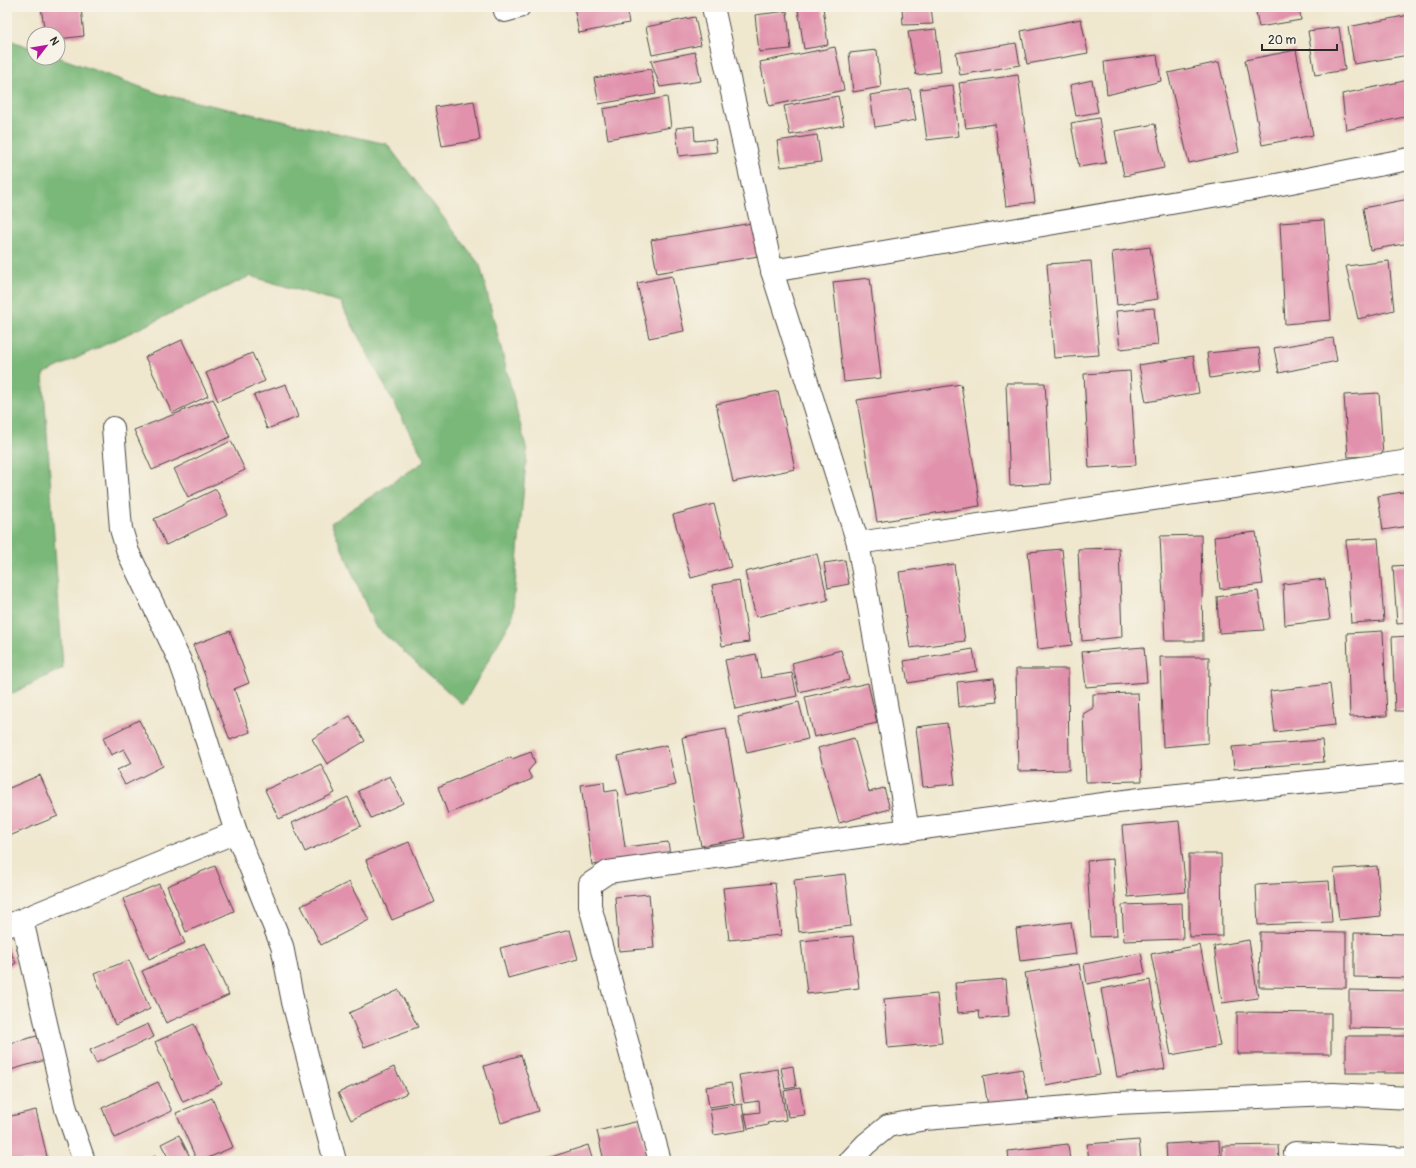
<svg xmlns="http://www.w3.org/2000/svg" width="1416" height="1168" viewBox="0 0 1416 1168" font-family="Pangolin,sans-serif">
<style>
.forest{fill:#7ab879;stroke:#527252}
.building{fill:#e191ac}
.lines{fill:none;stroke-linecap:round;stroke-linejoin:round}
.minor-casing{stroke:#484743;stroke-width:24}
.minor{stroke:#fff;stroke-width:22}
</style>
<rect width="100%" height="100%" fill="#f7f3e8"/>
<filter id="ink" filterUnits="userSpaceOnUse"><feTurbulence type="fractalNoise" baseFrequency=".025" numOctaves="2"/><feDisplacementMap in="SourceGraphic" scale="8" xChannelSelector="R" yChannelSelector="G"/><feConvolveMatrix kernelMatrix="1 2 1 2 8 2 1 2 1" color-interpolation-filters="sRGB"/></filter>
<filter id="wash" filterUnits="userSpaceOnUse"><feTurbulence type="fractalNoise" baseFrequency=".012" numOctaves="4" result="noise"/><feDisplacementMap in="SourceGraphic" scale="16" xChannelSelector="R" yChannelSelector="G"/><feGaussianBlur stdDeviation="0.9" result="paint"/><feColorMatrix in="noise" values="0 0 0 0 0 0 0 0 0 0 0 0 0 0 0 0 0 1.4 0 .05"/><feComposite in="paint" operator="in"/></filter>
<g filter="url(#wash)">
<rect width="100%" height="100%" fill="#efe7ce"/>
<polygon class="forest" points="7,39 34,49 34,58 58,57 160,94 387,144 480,265 527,451 512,619 463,705 375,626 331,523 425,461 340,302 250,276 43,374 63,668 7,696"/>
<g id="blocks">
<g class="building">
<polygon points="41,7 81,7 84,36 58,39 58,34 45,34"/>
<polygon points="574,7 626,7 629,23 579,33"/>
<polygon points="809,7 823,7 828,45 804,49 798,9"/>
<polygon points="902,7 931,7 933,24 903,25"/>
<polygon points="1255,7 1299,7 1301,20 1259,27"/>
<polygon points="787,11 791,49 759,52 755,15"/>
<polygon points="1409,15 1409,55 1354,64 1348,27"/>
<polygon points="695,17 701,45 652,55 646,27"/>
<polygon points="1081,19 1088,53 1027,64 1021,31"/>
<polygon points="1339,27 1345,70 1315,75 1308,31"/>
<polygon points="936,29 941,72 916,75 908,32"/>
<polygon points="1016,43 1020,65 960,75 956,53"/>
<polygon points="835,47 844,90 769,106 760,62"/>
<polygon points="877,50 881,87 853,92 849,53"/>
<polygon points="1296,50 1313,135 1262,145 1245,60"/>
<polygon points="695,52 701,81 660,87 651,61"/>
<polygon points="1157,55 1161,81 1107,95 1104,62"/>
<polygon points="1219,62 1239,152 1189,163 1168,73"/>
<polygon points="651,69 656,94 599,104 594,78"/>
<polygon points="1018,75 1035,202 1006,206 995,124 966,128 959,83"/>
<polygon points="1092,80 1098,112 1076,116 1070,85"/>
<polygon points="1409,80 1409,116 1346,130 1342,94"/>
<polygon points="953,85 959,136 927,140 920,89"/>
<polygon points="910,89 916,120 875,127 870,95"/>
<polygon points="838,96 844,125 790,135 784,106"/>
<polygon points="667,97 671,127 608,139 603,109"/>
<polygon points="474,101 480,140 442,146 435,107"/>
<polygon points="1099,118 1106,163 1079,167 1071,123"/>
<polygon points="1155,124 1164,168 1124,176 1115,131"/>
<polygon points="694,126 695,141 715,139 717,152 679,156 676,128"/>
<polygon points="817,135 821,162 781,167 777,141"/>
<polygon points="1409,199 1409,243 1370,250 1363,208"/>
<polygon points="1324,220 1331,320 1285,324 1280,223"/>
<polygon points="758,222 764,255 657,273 651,240"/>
<polygon points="1150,247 1158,299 1117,305 1112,252"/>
<polygon points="1091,261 1099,355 1054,358 1047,264"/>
<polygon points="1389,261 1394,310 1358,319 1346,266"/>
<polygon points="672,276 684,331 649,338 637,283"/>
<polygon points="870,278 881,378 844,382 833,282"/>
<polygon points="1154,308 1158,345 1120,349 1116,311"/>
<polygon points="1333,338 1337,361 1279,373 1274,348"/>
<polygon points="182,340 208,396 172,413 145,357"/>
<polygon points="1259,348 1262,370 1210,378 1207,353"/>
<polygon points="252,353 265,381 218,401 206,373"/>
<polygon points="1193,356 1199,393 1146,402 1139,365"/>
<polygon points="1130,371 1136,465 1089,468 1084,374"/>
<polygon points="1006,383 1045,383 1051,484 1010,486"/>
<polygon points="286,384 298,417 267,429 254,395"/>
<polygon points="961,384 980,506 877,522 857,400"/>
<polygon points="778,391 795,469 733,482 716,404"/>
<polygon points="1379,393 1383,456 1348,457 1344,395"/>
<polygon points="213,399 230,437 152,470 134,430"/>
<polygon points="231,441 245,470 188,497 174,469"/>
<polygon points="216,489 228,515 166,545 154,519"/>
<polygon points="1409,491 1409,526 1383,530 1378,496"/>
<polygon points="714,504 731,567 691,578 673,515"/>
<polygon points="1256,532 1263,584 1220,589 1214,537"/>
<polygon points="1201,535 1203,641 1165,641 1160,536"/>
<polygon points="1378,538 1384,621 1351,623 1346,540"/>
<polygon points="1119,548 1122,637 1082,641 1078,549"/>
<polygon points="1062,549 1072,645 1038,649 1028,552"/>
<polygon points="817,554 828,600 756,617 745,572"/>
<polygon points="845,560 849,584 828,588 824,563"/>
<polygon points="954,564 965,641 910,648 899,572"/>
<polygon points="1409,565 1409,623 1397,624 1393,566"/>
<polygon points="1325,579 1330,620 1285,625 1283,584"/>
<polygon points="739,580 749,642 722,646 712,585"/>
<polygon points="1258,591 1264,630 1219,633 1217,597"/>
<polygon points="230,631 249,683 234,689 250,732 230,740 193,645"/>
<polygon points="1383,631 1387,716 1350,717 1347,633"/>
<polygon points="1409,636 1409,711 1395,711 1392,637"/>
<polygon points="1144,647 1147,682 1086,687 1082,652"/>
<polygon points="973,649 977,671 908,683 904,661"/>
<polygon points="841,650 849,680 799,692 792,663"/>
<polygon points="756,654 761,678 792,673 797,696 735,709 725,660"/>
<polygon points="1160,657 1209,657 1208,743 1163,747"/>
<polygon points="1016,669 1068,669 1069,770 1018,771"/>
<polygon points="994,678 997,702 959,707 957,682"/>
<polygon points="868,683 877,723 814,737 805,697"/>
<polygon points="1330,684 1335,725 1275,732 1270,691"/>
<polygon points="1138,693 1142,781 1086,782 1083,714 1093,708 1093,694"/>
<polygon points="799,702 808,739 747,753 738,717"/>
<polygon points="350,716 365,741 327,764 312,739"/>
<polygon points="139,720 163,766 125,785 117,770 132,763 124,749 111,755 103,738"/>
<polygon points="947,723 955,784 923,787 916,727"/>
<polygon points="726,729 745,838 701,846 682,738 683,737"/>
<polygon points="854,738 869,792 884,788 890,809 839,823 818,748"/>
<polygon points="1322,740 1324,762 1234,769 1232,747"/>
<polygon points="667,745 676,785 627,796 618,756"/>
<polygon points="531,752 535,763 528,771 532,779 448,814 438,787 511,757 512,759"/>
<polygon points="321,764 335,793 279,819 265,790"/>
<polygon points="40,775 58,816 7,837 7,789"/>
<polygon points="390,776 403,803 371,818 358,791"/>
<polygon points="604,782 605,792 617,790 625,847 668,842 670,855 592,865 581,785"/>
<polygon points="348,797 361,826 305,852 292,823"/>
<polygon points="1179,821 1186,892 1128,897 1122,826"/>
<polygon points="409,842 435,902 392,920 366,860"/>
<polygon points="1189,854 1221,854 1222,936 1189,937"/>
<polygon points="1113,859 1117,936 1091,937 1087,861"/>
<polygon points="215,866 234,911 186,932 167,886"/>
<polygon points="1377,866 1381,916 1339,920 1334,869"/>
<polygon points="845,874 851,926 799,932 794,880"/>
<polygon points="1329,881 1332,922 1258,925 1256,885"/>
<polygon points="349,882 369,920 321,945 301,906"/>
<polygon points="775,883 781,935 729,940 723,888"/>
<polygon points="159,884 185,943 149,959 123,899"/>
<polygon points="649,894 654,948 619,951 615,897"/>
<polygon points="1182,903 1183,939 1124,941 1122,905"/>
<polygon points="1071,922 1076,954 1020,961 1016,929"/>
<polygon points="570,930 578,959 508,978 500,948"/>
<polygon points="1260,932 1346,933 1346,988 1259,987"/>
<polygon points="1354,933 1409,934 1409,978 1354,977"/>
<polygon points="853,936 859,988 807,994 801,941"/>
<polygon points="1249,940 1258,998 1222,1003 1214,946"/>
<polygon points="205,943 229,995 166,1023 142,971"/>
<polygon points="7,945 16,963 7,968"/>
<polygon points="1200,945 1220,1046 1171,1055 1151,954"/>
<polygon points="1141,953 1145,973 1087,984 1084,964"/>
<polygon points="129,960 150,1009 115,1025 94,974"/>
<polygon points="1079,964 1100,1075 1046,1085 1025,973"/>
<polygon points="1006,979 1009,1016 980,1019 979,1011 958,1013 955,983"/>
<polygon points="1150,980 1165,1069 1117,1077 1101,989"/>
<polygon points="399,990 418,1027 364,1047 349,1013"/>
<polygon points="1349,990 1409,991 1409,1029 1349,1028"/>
<polygon points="937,994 942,1043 888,1048 884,999"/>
<polygon points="1237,1012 1331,1013 1331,1054 1237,1054"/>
<polygon points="148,1024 154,1037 96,1063 90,1050"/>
<polygon points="194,1024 222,1084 183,1102 155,1042"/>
<polygon points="37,1036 45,1060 7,1071 7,1044"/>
<rect x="1346" y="1036" width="63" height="37"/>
<polygon points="521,1055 538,1111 501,1123 484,1066"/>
<polygon points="793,1066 796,1087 785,1089 781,1068"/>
<polygon points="394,1067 407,1093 351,1120 338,1093"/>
<polygon points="778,1069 786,1120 767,1123 768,1125 748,1129 745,1114 760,1112 759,1101 744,1103 739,1075"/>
<polygon points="1022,1069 1028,1099 988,1106 983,1076"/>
<polygon points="158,1082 172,1111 115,1138 102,1108"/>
<polygon points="731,1083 735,1103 709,1107 706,1087"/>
<polygon points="800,1088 805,1115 788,1117 784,1091"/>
<polygon points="212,1098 233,1147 201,1161 197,1161 176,1113"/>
<polygon points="742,1104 746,1130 714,1135 710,1109"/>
<polygon points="36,1110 48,1161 7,1161 7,1117"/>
<polygon points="639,1121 648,1161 604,1161 597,1131"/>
<polygon points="179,1135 192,1161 170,1161 161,1144"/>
<polygon points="1139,1140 1141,1161 1089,1161 1087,1144"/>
<polygon points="1219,1141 1220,1161 1167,1161 1166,1144"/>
<polygon points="1068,1144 1070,1161 1009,1161 1008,1151"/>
<polygon points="588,1145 593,1161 539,1161"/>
<polygon points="1278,1145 1279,1161 1222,1161 1222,1146"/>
<polygon points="155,1156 157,1161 146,1161"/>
</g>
</g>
</g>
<g filter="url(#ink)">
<use href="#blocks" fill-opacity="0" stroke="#484743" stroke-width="1"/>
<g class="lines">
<g class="minor-casing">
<g id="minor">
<polyline points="713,7 772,271 858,543 908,830"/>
<polyline points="505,11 519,7"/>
<polyline points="772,271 1271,186 1409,159"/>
<polyline points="113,428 121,529 128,552 180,661 193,698 236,832 282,946 293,1002 335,1161"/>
<polyline points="858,543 1409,461"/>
<polyline points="22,920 66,1109 84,1161"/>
<polyline points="7,926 236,832"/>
<polyline points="1295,1153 1409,1159"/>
<polyline points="660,1161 590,906 590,884 608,872 908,830 1148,798 1409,772"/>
<polyline points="850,1161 866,1144 888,1126 925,1119 1116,1103 1333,1094 1409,1098"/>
</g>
</g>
<use href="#minor" class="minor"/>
</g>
</g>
<rect width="1416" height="1168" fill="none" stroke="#f7f3e8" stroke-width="24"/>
<g transform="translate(46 46) rotate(59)"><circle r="19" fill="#f7f3e8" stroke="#a5a39c"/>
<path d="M0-3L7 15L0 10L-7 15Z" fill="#b5179e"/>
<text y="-6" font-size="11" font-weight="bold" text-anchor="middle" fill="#2b2b2b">N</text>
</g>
<path d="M1262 44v6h75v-6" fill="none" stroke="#2b2b2b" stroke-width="2"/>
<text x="1268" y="44" font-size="12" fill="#2b2b2b" stroke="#f7f3e8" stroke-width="3" paint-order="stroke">20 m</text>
</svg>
